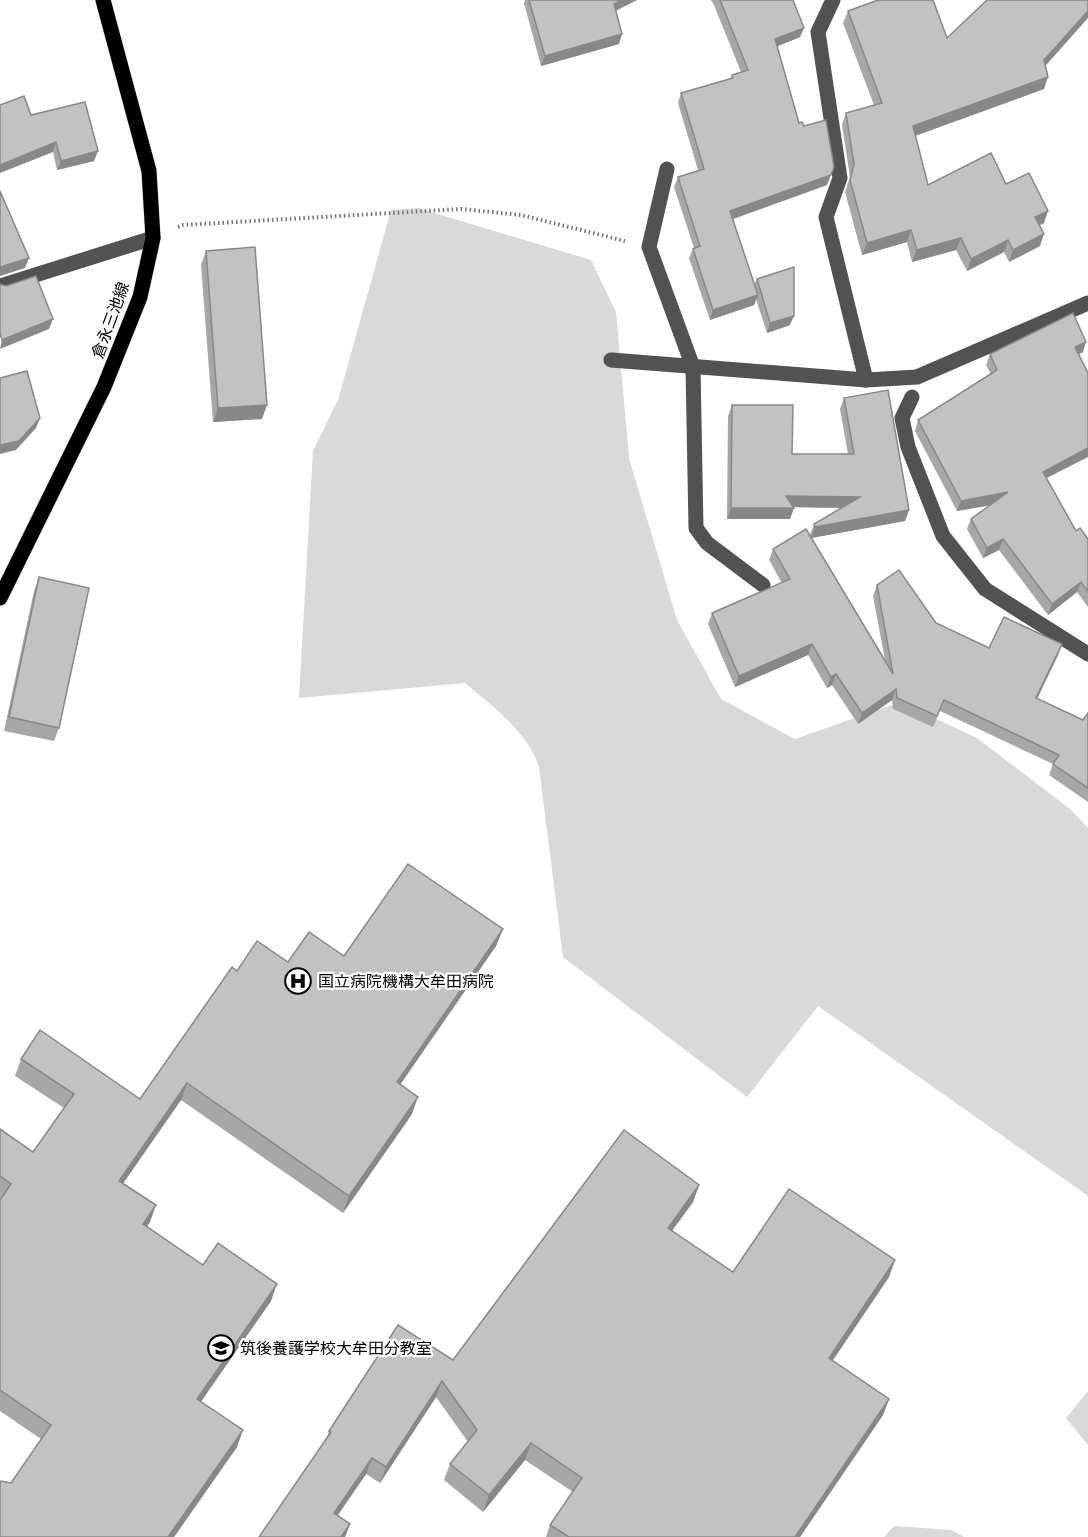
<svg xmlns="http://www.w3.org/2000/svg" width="1088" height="1537" viewBox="0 0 1088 1537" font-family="'Noto Sans','Noto Sans JP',sans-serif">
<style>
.green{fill:#d9d9d9}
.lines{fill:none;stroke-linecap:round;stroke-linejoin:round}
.major-casing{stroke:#dbdbdb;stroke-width:16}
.path{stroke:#747474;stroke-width:4;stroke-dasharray:1.5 3;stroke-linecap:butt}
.minor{stroke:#525252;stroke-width:15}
.major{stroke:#000;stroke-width:15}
.wall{fill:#a7a7a7}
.shaded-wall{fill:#888}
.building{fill:#c2c2c2;stroke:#888;stroke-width:1.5}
.labels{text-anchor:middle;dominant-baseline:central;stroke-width:4.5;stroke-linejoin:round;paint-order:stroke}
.street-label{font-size:16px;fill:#000;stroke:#fff}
.poi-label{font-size:16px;fill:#000;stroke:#fff;text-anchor:start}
</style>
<rect width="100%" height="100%" fill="#fff"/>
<g class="green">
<path d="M418 208 591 260 616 312 629 458 677 620 721 699 795 739 900 702 977 738 1070 809 1088 828V1196L818 1006 747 1097 563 957 539 767C527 731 493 707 465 683L299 698 313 451 338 400 391 210Z"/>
<polygon points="1088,1391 1088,1445 1066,1418"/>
<polygon points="894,1526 951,1530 964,1537 884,1537"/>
</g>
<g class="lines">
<g class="major-casing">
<polyline id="major" points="0,598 104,387 140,297 153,238 149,171 103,0"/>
</g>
<polyline class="path" points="178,227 183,225 461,209 521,215 625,241"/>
<g class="minor">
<polyline points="833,0 818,32 840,178 826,217 866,380"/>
<polyline points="667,169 649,247 693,367 696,528 707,543 763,585"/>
<polyline points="0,286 153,238"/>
<polyline points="611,360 866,380 917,377 1088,303"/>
<polyline points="912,397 902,418 908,447 943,536 985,589 1088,654"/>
</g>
<use href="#major" class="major"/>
</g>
<g class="wall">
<polygon points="525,0 637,0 616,11 619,44 541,66 524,3"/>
<polygon points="711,0 793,0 800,37 777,46 799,123 827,185 733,219 754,285 757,279 790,325 767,333 756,299 754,305 710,320 689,258 693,249 694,248 674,187 678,177 698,170 678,103 681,93 731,78 732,75 741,72 714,5"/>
<polygon points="848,11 1045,66 1044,89 915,136 928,185 1006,184 1044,223 1040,225 1040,246 1009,262 1004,252 967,271 956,250 912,262 907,242 862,255 845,192 850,177 842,125 846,113 874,105 843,23"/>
<polygon points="31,115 94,161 57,170 53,152"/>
<polygon points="206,251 262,419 213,422 201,265"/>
<polygon points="1083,352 1079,354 1047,478 1076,531 1088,539 1088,607 1077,592 1048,615 999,550 983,558 967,529 971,519 990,505 957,511 915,431 918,420 991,374 986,365 990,354"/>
<polygon points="844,398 909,510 905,521 811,538 885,660 873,596 877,585 936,623 989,648 1058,655 1037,699 1083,720 1088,713 1088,802 1049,775 1053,764 940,711 933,727 893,709 892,700 858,724 832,685 827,688 808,655 735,687 708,624 712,613 782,583 769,560 773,549 810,535 814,524 841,508 793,507 790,519 727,519 728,416 732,405 792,454 848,454 840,409"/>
<polygon points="39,577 59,728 54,741 4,731 34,591"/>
<polygon points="503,929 496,946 400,1085 412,1114 343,1213 181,1100 123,1183 150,1222 147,1226 203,1265 271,1301 201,1401 237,1447 174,1537 0,1537 11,1483 41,1439 0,1411 0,1200 1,1198 0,1198 0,1129 33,1152 64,1108 15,1076 21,1059 140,1099 237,971 288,962 344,956"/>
<polygon points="699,1185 693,1202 672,1231 733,1272 895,1260 889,1277 832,1361 889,1399 883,1415 800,1537 546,1537 550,1525 573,1492 525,1460 483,1512 444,1480 450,1464 468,1442 436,1397 380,1483 366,1474 338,1515 350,1524 345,1537 259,1537 327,1438 329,1431 453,1360"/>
</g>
<g class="shaded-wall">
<polygon points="621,0 637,0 610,13 614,4"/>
<polygon points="1088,11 1088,18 1039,73 1044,60"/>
<polygon points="804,28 800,37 771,49 775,39"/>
<polygon points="622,34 619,44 541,66 545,56"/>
<polygon points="1048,77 1044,89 909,138 913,126"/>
<polygon points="56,142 53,152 0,173 0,165"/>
<polygon points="98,151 94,161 57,170 61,161"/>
<polygon points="831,175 827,185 727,221 730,211"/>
<polygon points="1048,211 1044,223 1031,229 1035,217"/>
<polygon points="911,230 907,242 862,255 867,243"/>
<polygon points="1044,234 1040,246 1009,262 1013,250"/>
<polygon points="961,238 956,250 912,262 917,250"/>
<polygon points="1008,240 1004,252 967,271 971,259"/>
<polygon points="29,258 25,268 0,276 0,267"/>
<polygon points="758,295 754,305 710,320 713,310"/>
<polygon points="794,316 790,325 767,333 770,323"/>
<polygon points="53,319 49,329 0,349 2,340"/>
<polygon points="1086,342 1083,352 1072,358 1075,347"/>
<polygon points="267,405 262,419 213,422 218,408"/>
<polygon points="40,418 36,428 16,450 0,454 0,445"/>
<polygon points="1088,448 1088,457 1039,482 1043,472"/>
<polygon points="1008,492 1004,503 957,511 961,501"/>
<polygon points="786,496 860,497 855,508 782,507"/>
<polygon points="731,508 794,508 790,519 727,519"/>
<polygon points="909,510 905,521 811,538 815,527"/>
<polygon points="1003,539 999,550 983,558 987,548"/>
<polygon points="1081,582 1077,592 1048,615 1052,604"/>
<polygon points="812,644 808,655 735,687 739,676"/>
<polygon points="1062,644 1058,655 1032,709 1036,698"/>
<polygon points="836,674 832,685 827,688 831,677"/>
<polygon points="896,689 892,700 858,724 862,713"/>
<polygon points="503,929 496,946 390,1099 397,1082"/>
<polygon points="187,1083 181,1100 113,1198 119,1181"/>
<polygon points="418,1097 412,1114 343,1213 349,1196"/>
<polygon points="699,1185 693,1202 662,1244 668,1228"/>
<polygon points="156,1205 150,1222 137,1241 143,1224"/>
<polygon points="895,1260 889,1277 823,1375 829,1358"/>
<polygon points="277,1284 271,1301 191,1416 197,1399"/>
<polygon points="442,1381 436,1397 380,1483 386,1467"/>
<polygon points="889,1399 883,1415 800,1537 795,1537"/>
<polygon points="243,1430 237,1447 174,1537 168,1537"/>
<polygon points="531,1443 525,1460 483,1512 489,1495"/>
<polygon points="372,1458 366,1474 328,1529 334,1513"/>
<polygon points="350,1524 345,1537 341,1537"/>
</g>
<g class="building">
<polygon points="529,0 621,0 614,4 622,34 545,56"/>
<polygon points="720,0 793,0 804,28 775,39 799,123 802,122 804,126 826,120 834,167 831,175 730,211 758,295 713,310 693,249 700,246 678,177 704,169 681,93 733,78 732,75 748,70"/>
<polygon points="878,0 933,0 947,38 987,0 1088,0 1088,11 1044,60 1048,77 913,126 928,185 991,153 1006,184 1029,173 1048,211 1035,217 1044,234 1013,250 1008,240 971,259 961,238 917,250 911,230 867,243 850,180 854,164 846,113 882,103 848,11"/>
<polygon points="24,96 31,115 85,102 98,151 61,161 56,142 0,165 0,105"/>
<polygon points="0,191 29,258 0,267"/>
<polygon points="255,247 267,405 218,408 206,251"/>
<polygon points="794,267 794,316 770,323 757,279"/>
<polygon points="36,276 53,319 2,340 0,334 0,284 6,286"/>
<polygon points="1073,313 1086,342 1075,347 1088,373 1088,448 1043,472 1076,531 1080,528 1088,539 1088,591 1081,582 1052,604 1003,539 987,548 971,519 1008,492 961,501 918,420 997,370 990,354"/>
<polygon points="27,371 40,418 19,441 0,445 0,378"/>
<polygon points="888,390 909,510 815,527 814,524 860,497 786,496 794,508 731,508 732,405 793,405 792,454 854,454 844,398"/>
<polygon points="806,529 893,674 877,585 899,570 936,623 989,648 1004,617 1062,644 1036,698 1083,720 1088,713 1088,788 1053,764 1059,755 944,700 937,716 897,698 896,689 862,713 836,674 831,677 812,644 739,676 712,613 790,579 773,549"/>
<polygon points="39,577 89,588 59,728 9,717"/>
<polygon points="408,864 503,929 397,1082 418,1097 349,1196 187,1083 119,1181 156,1205 143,1224 203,1265 218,1243 277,1284 197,1399 243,1430 168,1537 0,1537 0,1483 1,1481 11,1483 51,1425 0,1390 0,1200 11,1184 0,1176 0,1129 33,1152 74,1094 21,1059 40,1030 140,1099 232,967 237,971 257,941 288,962 309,932 344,956"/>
<polygon points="624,1130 699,1185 668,1228 733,1272 789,1189 895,1260 829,1358 889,1399 795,1537 569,1537 550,1525 582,1478 531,1443 489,1495 450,1464 477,1430 442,1381 386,1467 372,1458 334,1513 350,1524 341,1537 259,1537 331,1432 329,1431 398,1325 453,1360"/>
</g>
<defs>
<g id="hospital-ring" transform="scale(1.35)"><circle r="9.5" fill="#fff" stroke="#000" stroke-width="1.5"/><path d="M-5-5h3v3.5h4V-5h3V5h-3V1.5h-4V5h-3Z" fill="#000"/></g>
<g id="school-ring" transform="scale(1.35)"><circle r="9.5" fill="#fff" stroke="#000" stroke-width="1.5"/><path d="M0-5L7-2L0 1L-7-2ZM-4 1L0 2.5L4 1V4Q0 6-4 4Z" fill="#000"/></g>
</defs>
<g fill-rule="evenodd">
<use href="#hospital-ring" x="298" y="981"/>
<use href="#school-ring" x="221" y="1348"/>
</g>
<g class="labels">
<g class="street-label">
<text transform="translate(110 320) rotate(-70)">倉永三池線</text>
</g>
<g class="poi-label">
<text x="318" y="981">国立病院機構大牟田病院</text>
<text x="240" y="1348">筑後養護学校大牟田分教室</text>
</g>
</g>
</svg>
